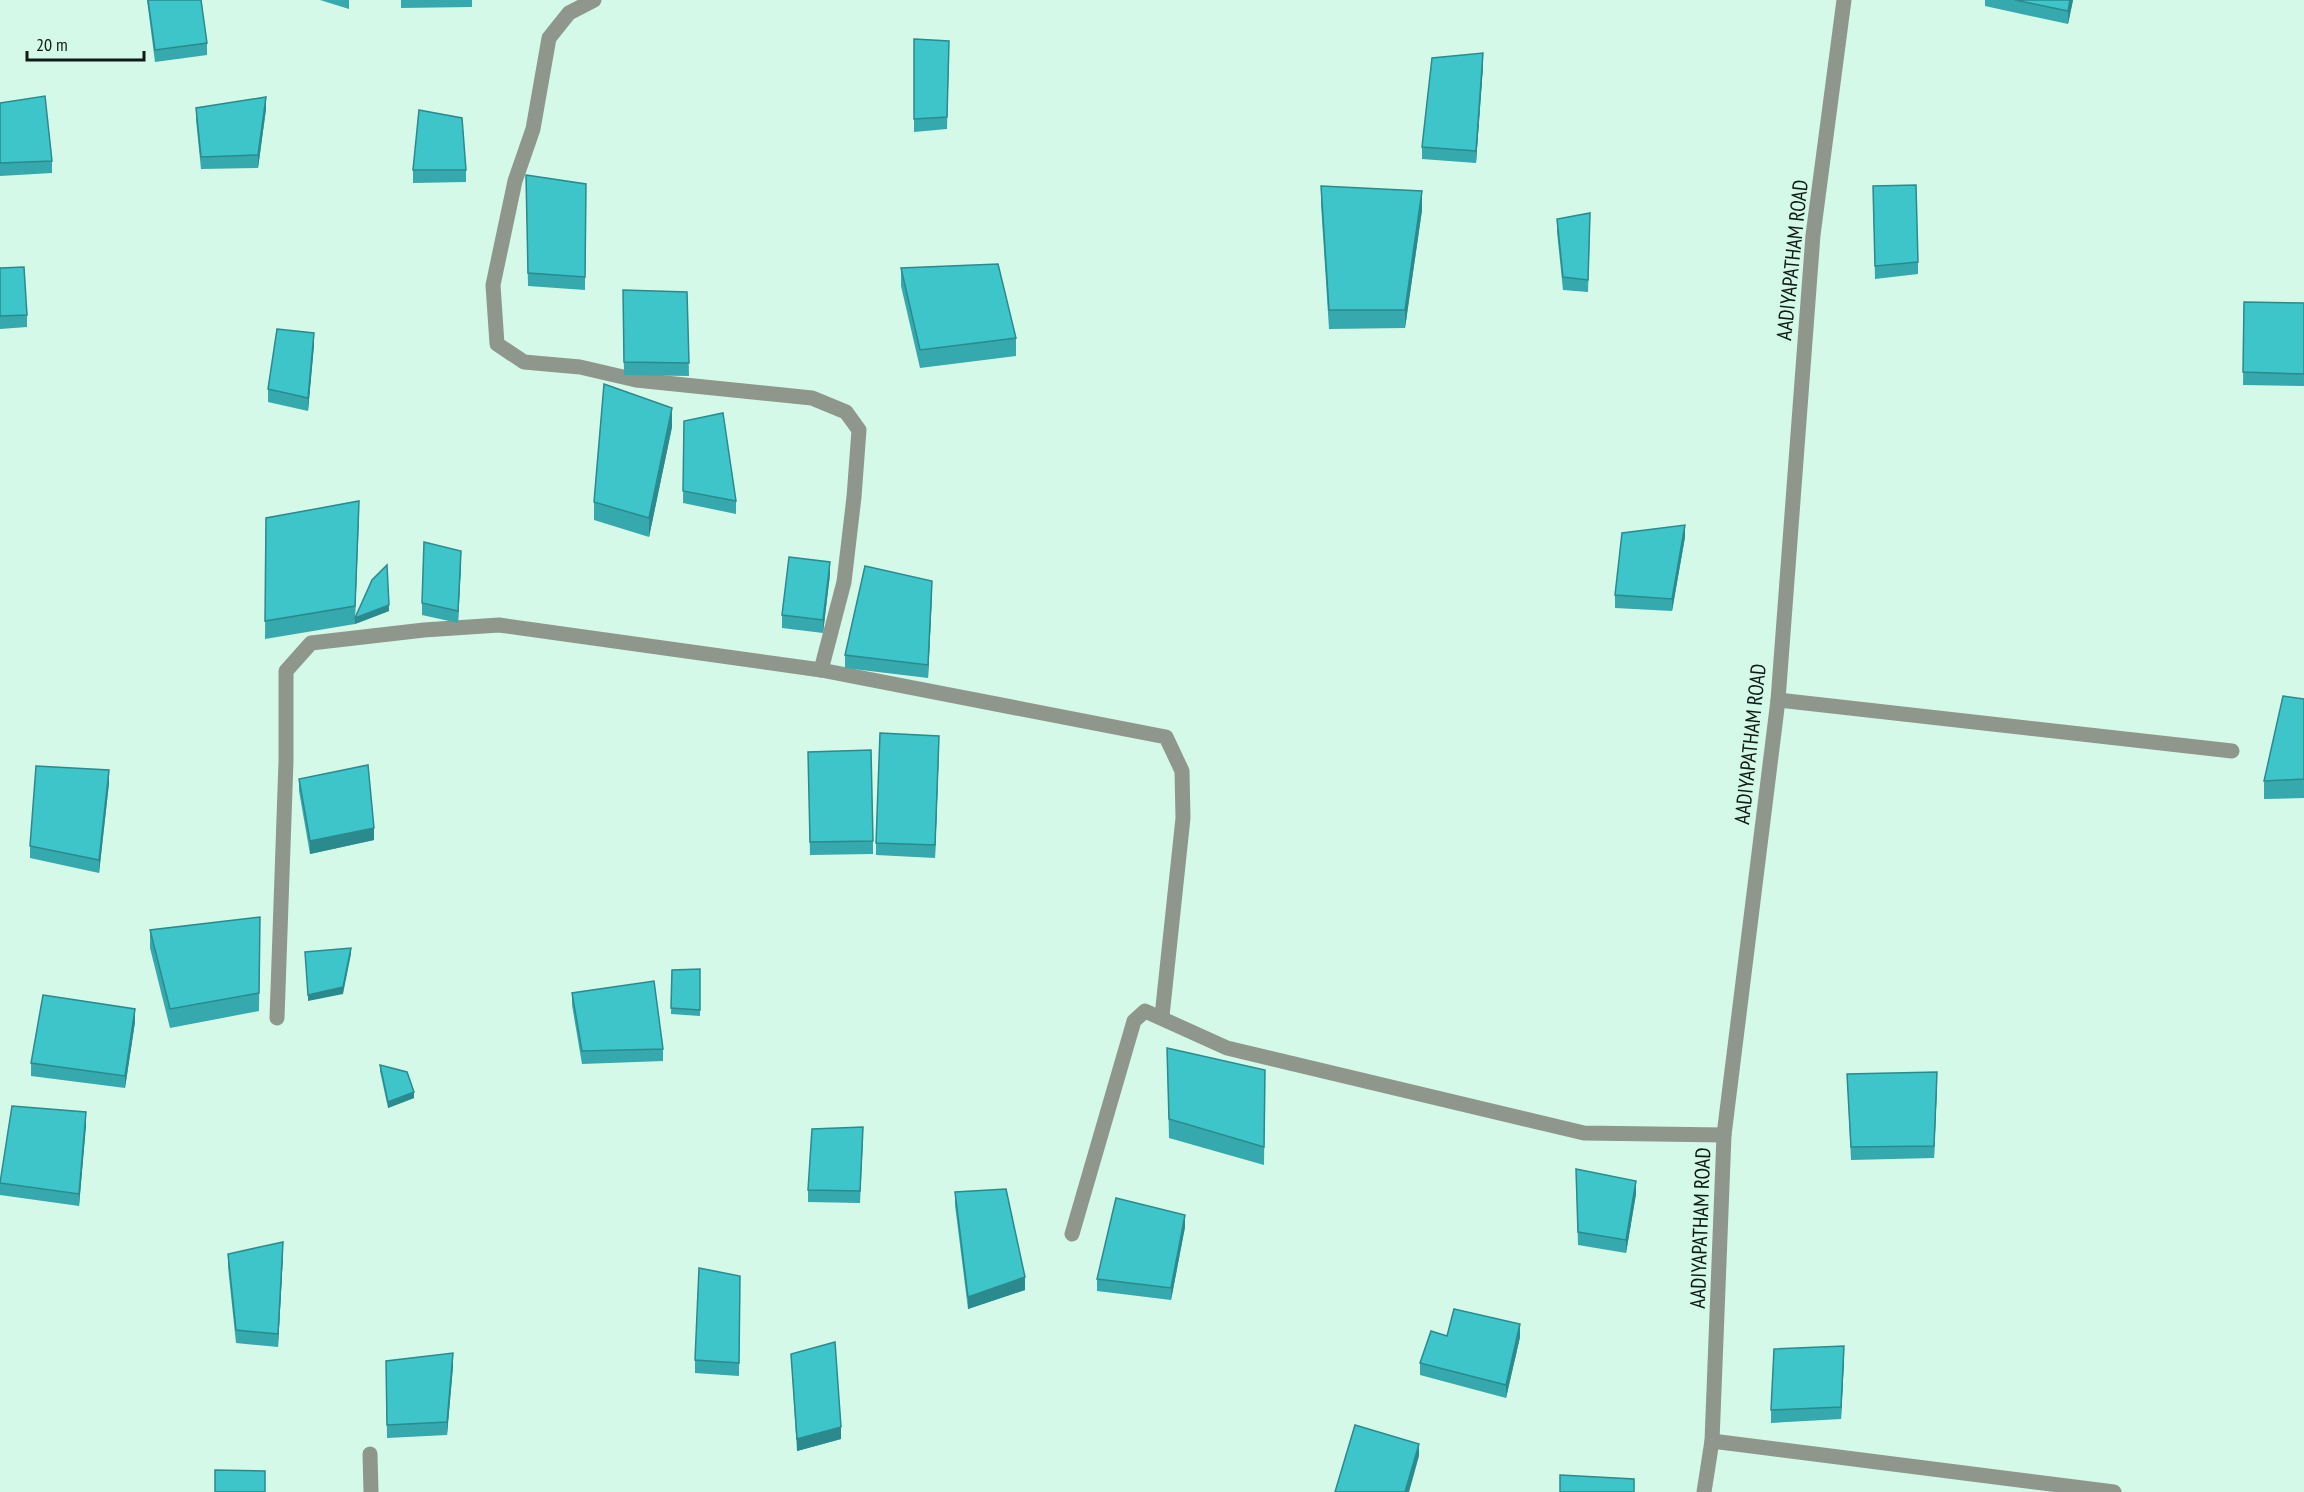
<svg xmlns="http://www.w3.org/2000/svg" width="2304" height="1492" viewBox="0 0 2304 1492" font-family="'PT Sans Narrow',sans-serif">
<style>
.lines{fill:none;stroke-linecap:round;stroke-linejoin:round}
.minor{stroke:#8f978c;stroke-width:15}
.tertiary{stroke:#8f978c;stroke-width:15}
.wall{fill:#35a9ad}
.shaded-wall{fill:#2b8a8d}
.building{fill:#3ec5c9;stroke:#2b8a8d;stroke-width:1.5}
.labels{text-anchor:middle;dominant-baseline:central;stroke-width:4.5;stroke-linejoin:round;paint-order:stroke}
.street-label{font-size:21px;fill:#0e1b16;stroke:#d5f9e9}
</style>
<rect width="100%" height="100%" fill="#d5f9e9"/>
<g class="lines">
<g class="minor">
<polyline points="594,0 569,13 549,38 533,129 515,181 493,285 497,344 524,362 580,367 636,380 812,398 846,412 859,430 854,497 844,582 821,670"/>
<polyline points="1778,700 2232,751"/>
<polyline points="277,1018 286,761 286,671 311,643 424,630 499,625 821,670 1166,737 1182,771 1183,818 1162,1016"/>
<polyline points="1072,1234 1134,1021 1145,1011 1227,1048 1584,1133 1724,1135"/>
<polyline points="1712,1441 2114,1492"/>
<polyline points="370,1454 371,1492"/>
</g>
<polyline class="tertiary" points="1704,1492 1712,1441 1724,1135 1778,700 1813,235 1844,0"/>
</g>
<g class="wall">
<polygon points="147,0 201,0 207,43 207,55 155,62"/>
<polygon points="320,0 349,0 349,9"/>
<polygon points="401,0 472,0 472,7 401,8"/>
<polygon points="1985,0 2073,0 2068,24 1985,6"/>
<polygon points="914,39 949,53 947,129 914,132"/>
<polygon points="1483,66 1476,163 1422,159 1422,147"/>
<polygon points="0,103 52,161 52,173 0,176"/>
<polygon points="196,108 266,109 258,168 201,169 196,120"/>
<polygon points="413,170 466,170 466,182 413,183"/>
<polygon points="526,175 586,184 585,290 528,286"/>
<polygon points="1321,186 1422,210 1405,328 1329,329 1321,204"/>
<polygon points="1873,186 1918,262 1918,274 1875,279"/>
<polygon points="1557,219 1590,226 1588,292 1563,290 1557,232"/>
<polygon points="0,268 27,315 27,327 0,329"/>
<polygon points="901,268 1016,338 1016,356 920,368 901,286"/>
<polygon points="623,290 687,292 689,376 624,375"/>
<polygon points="2244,302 2304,303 2304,386 2243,385"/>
<polygon points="314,345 308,411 268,402 268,389"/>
<polygon points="684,421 736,501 736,514 683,503"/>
<polygon points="672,427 649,537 594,520 594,502"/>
<polygon points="266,518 359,520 355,617 389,611 355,624 265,639"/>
<polygon points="1685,537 1672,611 1615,608 1615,595"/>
<polygon points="461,563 458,623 422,615 422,603"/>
<polygon points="830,574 823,633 782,628 782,615"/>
<polygon points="932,593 928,678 845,668 845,655"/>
<polygon points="2304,699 2304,798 2264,799 2264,781"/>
<polygon points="939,748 935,858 876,855 876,843"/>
<polygon points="808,752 873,841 873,854 810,855"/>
<polygon points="299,779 374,840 310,854 299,791"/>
<polygon points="109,783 99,873 30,858 30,846"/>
<polygon points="260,917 259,1011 170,1028 150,948 150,930"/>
<polygon points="700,969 700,1016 671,1014 672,970"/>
<polygon points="572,993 663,1049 663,1061 582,1064 572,1005"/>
<polygon points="135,1022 125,1088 31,1076 31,1063"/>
<polygon points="1167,1048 1265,1070 1264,1165 1169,1138"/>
<polygon points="380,1065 414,1098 388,1108 380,1071"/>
<polygon points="1847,1074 1937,1085 1934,1158 1851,1160"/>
<polygon points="86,1125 79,1206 0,1195 0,1183"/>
<polygon points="863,1139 860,1203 808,1202 808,1190"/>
<polygon points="1576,1169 1636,1194 1626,1253 1578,1245"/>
<polygon points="955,1192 1025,1290 968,1309 955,1205"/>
<polygon points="1185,1227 1171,1300 1097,1291 1097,1279"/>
<polygon points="228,1254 283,1255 278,1347 236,1343 228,1267"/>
<polygon points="740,1276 739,1376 695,1373 695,1360"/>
<polygon points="1447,1336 1520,1337 1506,1398 1420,1375 1420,1363"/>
<polygon points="791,1354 841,1439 797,1451"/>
<polygon points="1844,1358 1841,1419 1771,1423 1771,1410"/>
<polygon points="386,1361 453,1366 447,1435 387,1438"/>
</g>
<g class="shaded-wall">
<polygon points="2070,0 2073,0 2068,24 2068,11"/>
<polygon points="1483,53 1483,66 1476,163 1476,151"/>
<polygon points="266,97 266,109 258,168 258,155"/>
<polygon points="1422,191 1422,210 1405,328 1405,310"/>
<polygon points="314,333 314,345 308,411 308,398"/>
<polygon points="672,408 672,427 649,537 649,518"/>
<polygon points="359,501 355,618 389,605 389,611 355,624"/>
<polygon points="1685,525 1685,537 1672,611 1672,599"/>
<polygon points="461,551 461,563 458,623 458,611"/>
<polygon points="830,562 830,574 823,633 823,620"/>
<polygon points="932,581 932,593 928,678 928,665"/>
<polygon points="939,736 939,748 935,858 935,845"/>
<polygon points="109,770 109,783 99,873 99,860"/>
<polygon points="374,828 374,840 310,854 310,841"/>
<polygon points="351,948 351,954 343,994 308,1001 308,995"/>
<polygon points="135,1009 135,1022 125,1088 125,1076"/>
<polygon points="1937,1072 1937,1085 1934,1158 1934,1146"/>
<polygon points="414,1092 414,1098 388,1108 388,1102"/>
<polygon points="86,1112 86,1125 79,1206 79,1194"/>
<polygon points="1636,1181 1636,1194 1626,1253 1626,1240"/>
<polygon points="1185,1215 1185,1227 1171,1300 1171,1288"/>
<polygon points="283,1242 283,1255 278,1347 278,1334"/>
<polygon points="1025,1277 1025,1290 968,1309 968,1297"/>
<polygon points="1520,1324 1520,1337 1506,1398 1506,1385"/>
<polygon points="1844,1346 1844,1358 1841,1419 1841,1407"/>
<polygon points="453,1353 453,1366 447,1435 447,1422"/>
<polygon points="841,1427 841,1439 797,1451 797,1439"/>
<polygon points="1419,1444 1419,1456 1409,1492 1405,1492"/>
</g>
<g class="building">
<polygon points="148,0 201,0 207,43 155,50"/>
<polygon points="2015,0 2070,0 2068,11"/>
<polygon points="914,39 949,41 947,117 914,119"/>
<polygon points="1483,53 1476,151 1422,147 1432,58"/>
<polygon points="45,96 52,161 0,163 0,103"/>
<polygon points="266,97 258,155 201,157 196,108"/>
<polygon points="419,110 462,118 466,170 413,170"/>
<polygon points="526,175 586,184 585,277 528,273"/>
<polygon points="1916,185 1918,262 1875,266 1873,186"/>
<polygon points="1321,186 1422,191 1405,310 1329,310"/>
<polygon points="1590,213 1588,280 1563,277 1557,219"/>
<polygon points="998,264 1016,338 920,350 901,268"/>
<polygon points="24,267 27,315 0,316 0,268"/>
<polygon points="623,290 687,292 689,363 624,362"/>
<polygon points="2244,302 2304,303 2304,374 2243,372"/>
<polygon points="277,329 314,333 308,398 268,389"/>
<polygon points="604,384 672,408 649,518 594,502"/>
<polygon points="723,413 736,501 683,491 684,421"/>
<polygon points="359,501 355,606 265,621 266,518"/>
<polygon points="1685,525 1672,599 1615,595 1622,533"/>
<polygon points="424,542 461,551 458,611 422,603"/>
<polygon points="789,557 830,562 823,620 782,615"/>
<polygon points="387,565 389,605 355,618 372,580"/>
<polygon points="865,566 932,581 928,665 845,655"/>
<polygon points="2283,696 2304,699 2304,779 2264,781"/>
<polygon points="880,733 939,736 935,845 876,843"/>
<polygon points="871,750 873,841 810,842 808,752"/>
<polygon points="368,765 374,828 310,841 299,779"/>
<polygon points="36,766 109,770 99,860 30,846"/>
<polygon points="260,917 259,993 170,1009 150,930"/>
<polygon points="351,948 343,987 308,995 305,952"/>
<polygon points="700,969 700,1010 671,1008 672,970"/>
<polygon points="654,981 663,1049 582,1051 572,993"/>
<polygon points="43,995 135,1009 125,1076 31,1063"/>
<polygon points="1167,1048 1265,1070 1264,1147 1169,1119"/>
<polygon points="380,1065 407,1072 414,1092 388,1102"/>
<polygon points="1937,1072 1934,1146 1851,1147 1847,1074"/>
<polygon points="12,1106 86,1112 79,1194 0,1183"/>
<polygon points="863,1127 860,1191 808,1190 812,1129"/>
<polygon points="1576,1169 1636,1181 1626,1240 1578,1232"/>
<polygon points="1006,1189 1025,1277 968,1297 955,1192"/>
<polygon points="1116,1198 1185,1215 1171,1288 1097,1279"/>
<polygon points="283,1242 278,1334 236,1330 228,1254"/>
<polygon points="699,1268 740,1276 739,1363 695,1360"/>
<polygon points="1454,1309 1520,1324 1506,1385 1420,1363 1431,1331 1447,1336"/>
<polygon points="835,1342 841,1427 797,1439 791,1354"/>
<polygon points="1844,1346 1841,1407 1771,1410 1774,1349"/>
<polygon points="453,1353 447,1422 387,1425 386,1361"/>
<polygon points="1355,1425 1419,1444 1405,1492 1335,1492"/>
<polygon points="215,1470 265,1471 265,1492 215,1492"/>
<polygon points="1560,1475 1634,1479 1634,1492 1560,1492"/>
</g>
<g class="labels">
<g class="street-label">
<text transform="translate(1792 260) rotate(-84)">AADIYAPATHAM ROAD</text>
<text transform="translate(1750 744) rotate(-84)">AADIYAPATHAM ROAD</text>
<text transform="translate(1700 1228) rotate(-88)">AADIYAPATHAM ROAD</text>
</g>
</g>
<path d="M27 51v9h117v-9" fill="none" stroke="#0e1b16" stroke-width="3"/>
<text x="36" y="51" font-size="18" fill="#0e1b16" stroke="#d5f9e9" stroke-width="4.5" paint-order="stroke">20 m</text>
</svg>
